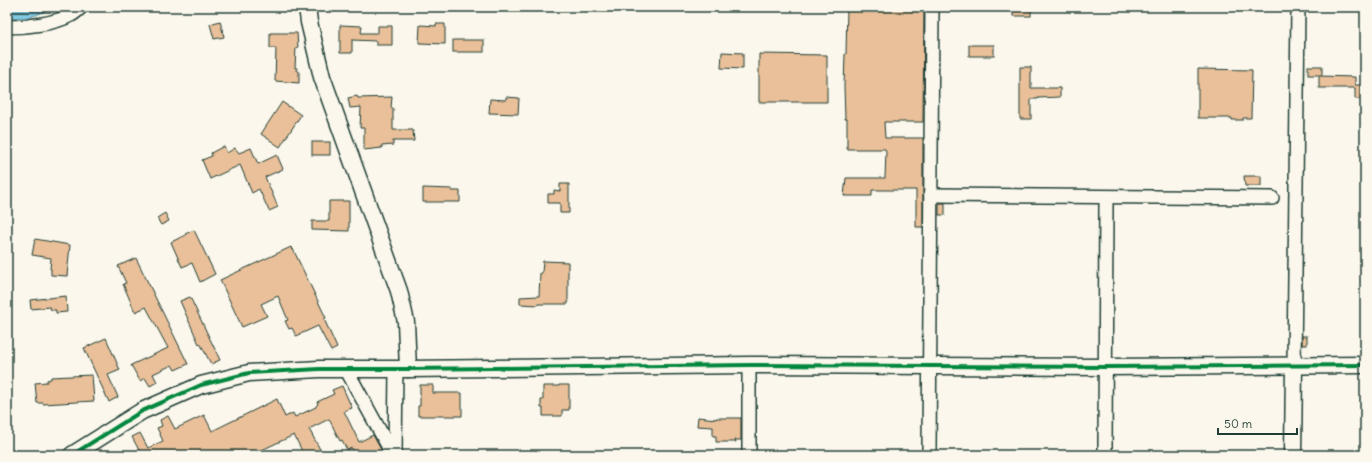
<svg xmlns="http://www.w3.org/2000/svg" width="1372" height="462" viewBox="0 0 1372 462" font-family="Delius,sans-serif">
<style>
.water{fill:url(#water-rules);stroke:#5a919c}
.building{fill:#e9c099;stroke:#1f3d34}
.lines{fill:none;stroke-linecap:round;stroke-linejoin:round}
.minor-casing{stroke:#1f3d34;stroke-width:16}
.tertiary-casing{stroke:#1f3d34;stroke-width:19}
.minor{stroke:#fbf7ec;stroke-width:13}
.tertiary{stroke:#fbf7ec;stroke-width:16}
.cycleway-casing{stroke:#fbf7ec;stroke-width:6}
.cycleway{stroke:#00873e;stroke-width:4}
</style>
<defs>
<pattern id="water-rules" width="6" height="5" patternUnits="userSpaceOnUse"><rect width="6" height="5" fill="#81c9e2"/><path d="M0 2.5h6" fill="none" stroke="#69a4b8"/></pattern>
</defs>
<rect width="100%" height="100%" fill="#fbf7ec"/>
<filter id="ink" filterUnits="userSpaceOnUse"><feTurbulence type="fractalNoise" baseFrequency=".025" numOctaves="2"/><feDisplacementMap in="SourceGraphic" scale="8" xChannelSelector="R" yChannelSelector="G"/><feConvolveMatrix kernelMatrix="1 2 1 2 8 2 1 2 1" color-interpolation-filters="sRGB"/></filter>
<g filter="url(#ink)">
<path class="water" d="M7 7H52C39 16 23 20 7 17Z"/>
<g class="building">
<polygon points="847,7 915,9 915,7 924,7 923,122 884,122 885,138 923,138 923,227 916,227 916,190 872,190 872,196 844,196 846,178 885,178 886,151 885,149 847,149 847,119 845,119 844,86 845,54 846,54"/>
<rect x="1013" y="7" width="18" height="9"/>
<polygon points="220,21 224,37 214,39 210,24"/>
<polygon points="436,24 445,24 445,44 419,43 420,25 436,26"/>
<polygon points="340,25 362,26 361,33 378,33 378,26 392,26 392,45 376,45 376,41 352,40 352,53 340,53"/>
<polygon points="270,33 297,33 298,48 296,48 295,68 297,68 297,71 299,71 299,83 275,81 276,48 270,48"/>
<rect x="453" y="40" width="31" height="12"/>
<rect x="969" y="45" width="25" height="11"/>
<polygon points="722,52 743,53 743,69 721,68"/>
<polygon points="759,54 827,55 827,102 759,102"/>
<rect x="1308" y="66" width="14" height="9"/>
<polygon points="1020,67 1031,67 1031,88 1060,88 1060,97 1038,98 1038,99 1031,99 1031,119 1020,119"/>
<polygon points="1198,69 1252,70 1251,118 1243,118 1243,120 1232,120 1232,118 1198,118"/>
<polygon points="1319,76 1355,77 1355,85 1365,85 1365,99 1355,99 1355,88 1319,88"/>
<polygon points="357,96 358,98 392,97 391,108 393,108 393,130 413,130 414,141 393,141 393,145 381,146 382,148 364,150 364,128 360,128 361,107 350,108 348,98"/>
<polygon points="506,97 519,98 518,114 489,113 490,99 506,100"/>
<polygon points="282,102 301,115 280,147 261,134"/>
<rect x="312" y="142" width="18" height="13"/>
<polygon points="224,146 227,153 235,148 239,153 251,148 258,164 277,155 283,169 265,177 278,207 269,211 259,189 252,193 240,165 210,179 202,160 212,156 211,153"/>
<polygon points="1244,176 1261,176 1261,186 1245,186"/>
<polygon points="560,184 569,184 569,213 560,213 560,203 548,203 548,194 554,194 554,190 560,191"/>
<polygon points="423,188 452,189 452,191 460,191 460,202 423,202"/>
<polygon points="329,201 349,201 349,231 312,230 312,221 329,221"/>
<rect x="939" y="203" width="6" height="12"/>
<polygon points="165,213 169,221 161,225 157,218"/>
<polygon points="194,230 215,274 200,282 192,263 182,267 171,242 186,235 185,234"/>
<polygon points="35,239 70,245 67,276 51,275 51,269 50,269 51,258 32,255"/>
<polygon points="291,247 292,250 293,249 326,318 324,319 337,348 331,351 318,326 296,336 292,328 289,329 285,321 288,320 278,296 261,304 267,316 242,327 220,280"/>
<polygon points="136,258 188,364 175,370 172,365 153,374 157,382 150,386 145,378 140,381 131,365 168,348 146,307 135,312 123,284 126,283 118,266"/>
<polygon points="543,261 568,262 568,304 538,304 538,305 520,304 520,297 539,296 540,273 542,273"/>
<polygon points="66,296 67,312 56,313 56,310 51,310 50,307 31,309 30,300"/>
<polygon points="190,297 220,360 211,364 200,343 199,344 180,301"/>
<rect x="1302" y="336" width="5" height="9"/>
<polygon points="106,338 120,370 108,375 118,397 109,402 84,348"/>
<polygon points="92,375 94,401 43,404 43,403 37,403 35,383 47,382 47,380 51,379 51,377"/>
<polygon points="420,385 433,385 433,393 462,393 462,416 418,416 418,406 420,406"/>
<polygon points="559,385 569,385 569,410 562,410 562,416 543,416 543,408 541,408 541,400 543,400 543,386 559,386"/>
<polygon points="342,386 352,408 344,411 359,442 373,435 384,455 355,455 352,448 347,450 342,440 340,441 329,419 309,429 323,455 304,455 294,435 251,455 133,455 140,452 132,437 140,433 148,448 163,441 157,428 162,426 160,420 168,416 175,429 204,415 212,431 277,399 285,417 293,413 295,417 316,407 316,406 318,404 317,402 334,394 332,390"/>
<polygon points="698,417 716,419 716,418 741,418 741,440 735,440 736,442 716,442 716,436 713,436 713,427 697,426"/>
</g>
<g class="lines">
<g class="minor-casing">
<g id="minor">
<path d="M7 27C26 27 54 24 71 15 75 13 78 10 81 7"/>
<polyline points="931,195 1272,198"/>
<polyline points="1294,365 1298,7"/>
<polyline points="346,369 393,455"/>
<polyline points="395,455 396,369"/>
<polyline points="749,455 749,365"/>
<polyline points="929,455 932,7"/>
<polyline points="1105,455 1106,197"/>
</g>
</g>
<g class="tertiary-casing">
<g id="tertiary">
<polyline points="307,7 309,22 322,77 399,291 406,322 408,369"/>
<polyline points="72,455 142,411 201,385 249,373 319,369 408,369 749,365 1106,367 1365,365"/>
<polyline points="1293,455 1294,365"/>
</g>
</g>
<use href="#minor" class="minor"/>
<use href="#tertiary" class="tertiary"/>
<g class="cycleway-casing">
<polyline id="cycleway" points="72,455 142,411 201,385 249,373 319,369 408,369 749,365 1106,367 1365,365"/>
</g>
<use href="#cycleway" class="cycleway"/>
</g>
</g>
<rect width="1372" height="462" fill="none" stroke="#fbf7ec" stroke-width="24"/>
<rect x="12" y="12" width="1348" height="438" fill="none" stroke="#1f3d34" stroke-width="1.5" filter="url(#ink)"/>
<path d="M1218 428v6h79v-6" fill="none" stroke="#1f3d34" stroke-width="2"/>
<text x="1224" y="428" font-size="12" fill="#1f3d34" stroke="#fbf7ec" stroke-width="3" paint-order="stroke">50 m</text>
</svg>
